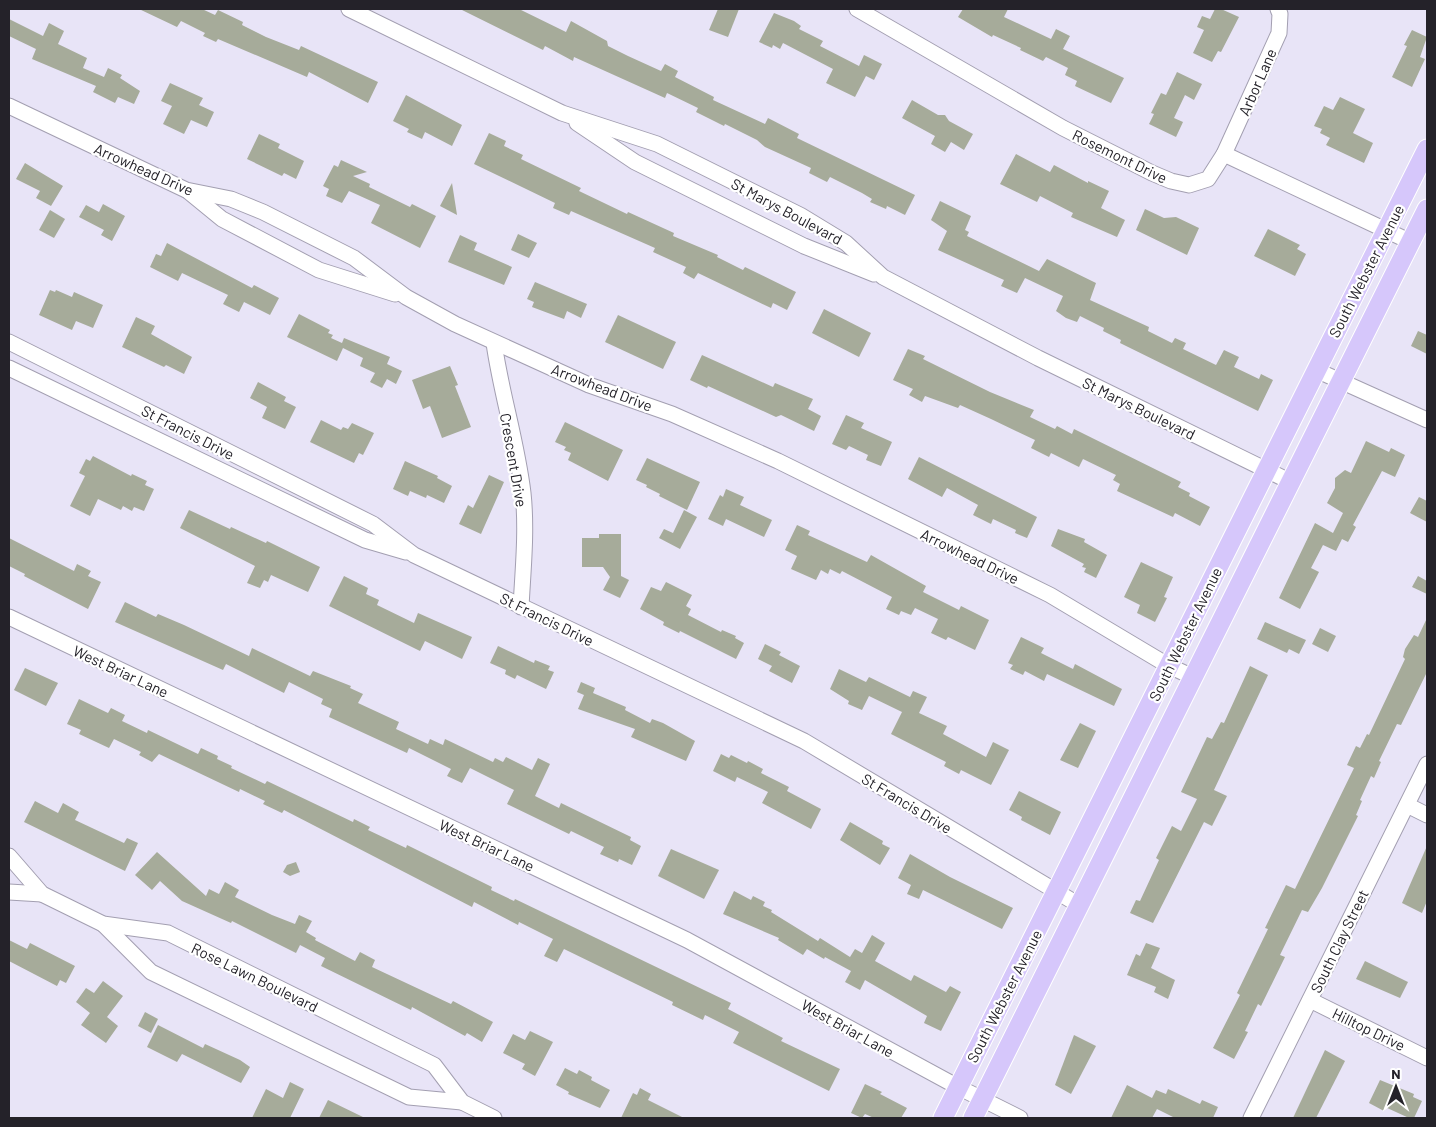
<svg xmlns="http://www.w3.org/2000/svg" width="1436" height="1127" viewBox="0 0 1436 1127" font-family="Barlow,sans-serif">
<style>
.building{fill:#a6ab9a}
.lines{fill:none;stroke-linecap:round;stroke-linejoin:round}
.minor-casing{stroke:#a39fb1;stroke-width:17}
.major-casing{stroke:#fff;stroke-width:21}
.minor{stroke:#fff;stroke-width:15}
.major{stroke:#d6c7fb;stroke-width:19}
.labels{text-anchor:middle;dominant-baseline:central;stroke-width:4.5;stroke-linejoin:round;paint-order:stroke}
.street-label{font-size:15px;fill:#242229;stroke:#fff}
</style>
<rect width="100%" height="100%" fill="#e8e4f7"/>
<g class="building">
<polygon points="139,9 202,9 215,15 218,10 243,22 242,25 266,37 299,50 301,46 378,82 368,103 309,72 307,77 218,39 216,42 203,36 205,33 181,21 177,27"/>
<polygon points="460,9 519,9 566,32 571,21 607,41 608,46 628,56 661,71 665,64 678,71 675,77 714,97 713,100 765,124 768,118 799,134 797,138 915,195 905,215 887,206 886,209 870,202 872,199 862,193 830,177 827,182 809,173 811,168 765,147 757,140 725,124 724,126 696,112 698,108 667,93 665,98 574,57 573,61 545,46 543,50"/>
<polygon points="718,9 739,9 728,37 709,30"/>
<polygon points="963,9 1008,9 1004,17 1051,39 1056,29 1070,36 1063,49 1124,78 1111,103 1075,86 1077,81 1065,75 1068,68 1046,57 1043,61 1020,50 1021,48 993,35 992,37 958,17"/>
<polygon points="1215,9 1221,9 1239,17 1221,52 1218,51 1212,62 1193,53 1204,30 1197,27 1202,16 1210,19"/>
<polygon points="774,13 794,21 801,26 799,29 823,41 820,46 859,66 864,55 882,64 874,80 866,76 855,97 826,83 833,69 783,43 780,49 773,45 772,48 759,42"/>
<polygon points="9,19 43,36 49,23 64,31 58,44 87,58 83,68 104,77 108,68 122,75 120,78 140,91 134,104 118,97 115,103 93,92 96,86 32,59 36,49 9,36"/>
<polygon points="1412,30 1427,37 1420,57 1425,59 1412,87 1392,77 1407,46 1404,45"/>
<polygon points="1177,72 1202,84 1194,100 1185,95 1174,118 1183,122 1176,137 1149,124 1154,114 1151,113 1161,93 1166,95"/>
<polygon points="170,83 203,98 199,105 214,112 207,127 191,120 184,134 163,124 172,106 161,101"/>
<polygon points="406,95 462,125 452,146 425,132 422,139 407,132 409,129 393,121"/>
<polygon points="1340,97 1365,109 1353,133 1373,143 1364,163 1326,145 1330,138 1320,133 1322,129 1314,126 1324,106 1333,110"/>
<polygon points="912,100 938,115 945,115 949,121 973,134 964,150 951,142 945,152 931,144 935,136 902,118"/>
<polygon points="489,133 506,141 504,146 523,155 521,159 581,188 579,191 627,214 628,212 674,233 673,236 718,255 717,257 743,270 745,267 796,292 787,310 773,303 771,308 698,273 694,279 683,273 686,267 653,252 655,248 571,211 569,215 553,208 555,203 474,164"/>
<polygon points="259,134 280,144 278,148 304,161 296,179 284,173 282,176 247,159"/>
<polygon points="1016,154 1050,172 1054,165 1088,183 1088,181 1109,191 1101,208 1125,220 1117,237 1071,217 1073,213 1040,196 1037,202 1000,184"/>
<polygon points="341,160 367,172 353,176 370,184 369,187 410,207 412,204 436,216 420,248 371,223 380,205 349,191 342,203 326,196 329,189 323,186 334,165 338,167"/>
<polygon points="25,163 63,186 51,206 36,198 40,191 16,179"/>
<polygon points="452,183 457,215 440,206"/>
<polygon points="940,201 971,216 965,230 969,232 967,236 1039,271 1047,259 1096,283 1090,300 1149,327 1148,331 1172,343 1175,338 1186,343 1183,349 1216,365 1224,350 1239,357 1234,367 1259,379 1261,374 1273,380 1258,411 1120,343 1121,340 1103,331 1104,328 1080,316 1077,322 1066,318 1056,311 1063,296 1025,278 1017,293 1001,286 1004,280 938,250 947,231 931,220"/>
<polygon points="103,204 125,216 112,241 101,235 104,230 79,217 86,205 99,212"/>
<polygon points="1145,209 1164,218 1176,217 1199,228 1187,255 1136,230"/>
<polygon points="50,210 65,219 54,238 39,230"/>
<polygon points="1268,229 1300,245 1297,249 1306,254 1295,276 1254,256"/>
<polygon points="518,234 537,243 529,258 511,250"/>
<polygon points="460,235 477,243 474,250 512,267 504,285 448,262"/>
<polygon points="167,243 252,288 254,285 279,298 270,315 244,302 239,312 223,304 228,295 182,273 178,281 150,267 156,254 161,256"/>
<polygon points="535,282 587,304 581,318 567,311 564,319 532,307 534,302 527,299"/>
<polygon points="50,290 55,292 56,290 72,297 74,292 103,305 93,328 76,321 72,330 39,315"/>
<polygon points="824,309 871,333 859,357 812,333"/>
<polygon points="299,314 330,330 328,333 333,335 331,338 342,343 344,338 390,357 387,364 402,371 396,384 387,379 382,388 370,382 375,373 360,366 363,358 343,348 337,361 287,337"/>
<polygon points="618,315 676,342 663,369 605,342"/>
<polygon points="136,317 155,326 151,334 192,357 184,374 166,365 164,367 122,347"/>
<polygon points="1418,331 1427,335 1427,354 1411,346"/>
<polygon points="908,349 925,356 923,359 990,392 1034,410 1030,417 1055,429 1057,426 1072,434 1074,429 1181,482 1178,487 1190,493 1189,496 1210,507 1200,526 1175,513 1173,517 1117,491 1120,484 1113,480 1116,475 1083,459 1079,467 1051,453 1049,457 1031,448 1035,440 991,419 960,405 958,408 925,396 922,402 909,395 913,389 893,380"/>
<polygon points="702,355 773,387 775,383 813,399 808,409 821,416 814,431 781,415 776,417 708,386 707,388 690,380"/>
<polygon points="450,366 458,385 455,386 471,427 442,438 430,406 423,409 412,380"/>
<polygon points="258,382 286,397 284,401 296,407 285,429 262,418 267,407 250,398"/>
<polygon points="846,415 864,423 861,428 892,442 881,466 866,460 868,455 849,446 846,450 832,444"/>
<polygon points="321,420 341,430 343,427 348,429 352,423 374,433 363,455 359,453 354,463 310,442"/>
<polygon points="565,422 623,450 608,481 568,460 571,453 564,450 566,447 555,442"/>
<polygon points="1366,441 1389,452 1391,448 1405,455 1395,477 1382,471 1353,525 1356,527 1348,542 1342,539 1336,551 1323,545 1311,568 1319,572 1300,609 1279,598 1315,523 1333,533 1343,513 1327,503 1335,488 1335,478 1345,470 1351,473"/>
<polygon points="93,456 131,476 132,474 147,481 145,485 154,489 144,511 134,507 132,511 123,506 121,510 98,499 90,516 70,506 85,476 79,473 86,459 90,461"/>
<polygon points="919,457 1037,517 1027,538 1015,533 1016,530 993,519 991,524 973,515 978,505 947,488 942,497 908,479"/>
<polygon points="647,458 700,482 687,510 659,496 660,494 646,487 647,485 636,480"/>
<polygon points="405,461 438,476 437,478 452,486 444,503 427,495 426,498 410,491 408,496 393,489"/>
<polygon points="489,475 504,482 481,534 459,524 468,505 473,508"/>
<polygon points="726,489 744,497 740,505 772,520 764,537 726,519 723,526 708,519 720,495 723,497"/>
<polygon points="1419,497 1427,501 1427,522 1410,513"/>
<polygon points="189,510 230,529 231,527 266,543 267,541 320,567 308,592 271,575 268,582 264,580 260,588 247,583 255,566 180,528"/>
<polygon points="684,510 697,517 680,549 659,538 664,529 673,533"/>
<polygon points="797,525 810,531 808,535 867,562 871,555 926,586 923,592 959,610 961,606 989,620 975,650 948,637 946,640 931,633 938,619 915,608 911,615 901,611 899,615 886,609 892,597 842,571 840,574 830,569 828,574 821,570 816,580 791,569 797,556 785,550"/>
<polygon points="1058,529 1085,539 1084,542 1107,555 1096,578 1084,572 1086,568 1082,567 1084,564 1051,546"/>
<polygon points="599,534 621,534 621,576 629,580 620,598 603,590 610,577 603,567 582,567 582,538 599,538"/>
<polygon points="9,538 74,571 77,564 91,571 88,576 101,582 88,609 24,576 25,574 9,566"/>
<polygon points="1141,562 1173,577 1164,597 1167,598 1155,622 1137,613 1140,605 1124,597"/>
<polygon points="344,576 368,588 366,594 379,600 377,605 414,623 418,613 472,637 462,659 425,641 420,651 329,606"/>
<polygon points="1418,576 1427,581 1427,594 1412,587"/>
<polygon points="666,582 692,595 686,606 691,609 688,615 721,632 722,630 736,636 735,638 744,643 736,659 680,631 679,633 663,625 664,622 640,609 651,587 661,591"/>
<polygon points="125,602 156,617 158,614 184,625 249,656 252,648 310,676 313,671 351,686 350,688 363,694 358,703 399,722 396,729 428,744 430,739 443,745 445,739 493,762 495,758 503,762 506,757 532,770 538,758 550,764 535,796 559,808 561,803 631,837 630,840 641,846 632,865 619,859 618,862 600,854 604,847 571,831 569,834 507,804 514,790 470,768 462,783 447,776 451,769 409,748 407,753 329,717 332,709 321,704 323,699 289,682 284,693 226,664 223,670 115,622"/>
<polygon points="1427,618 1427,672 1401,725 1397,724 1379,761 1381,762 1374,778 1371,776 1360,800 1362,801 1356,815 1358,816 1322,888 1308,912 1302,910 1280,955 1285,957 1261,1006 1258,1004 1245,1031 1248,1032 1234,1059 1213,1048 1240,995 1237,993 1268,929 1265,928 1286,885 1295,889 1354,768 1347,765 1356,746 1360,748 1367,734 1369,735 1405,659 1403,657 1405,649 1414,635 1418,637"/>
<polygon points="1265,622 1306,640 1299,654 1289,649 1287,653 1257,639"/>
<polygon points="1320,628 1336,636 1328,652 1312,644"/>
<polygon points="1021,637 1044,648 1041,653 1073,669 1075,664 1122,689 1114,706 1047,674 1044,681 1025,671 1023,675 1010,669 1013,665 1008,663"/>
<polygon points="765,644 781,652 779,655 800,666 792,683 769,671 772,666 758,659"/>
<polygon points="498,646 534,663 535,660 550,666 548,670 554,672 546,689 517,675 515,679 505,674 506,670 490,663"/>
<polygon points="1250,666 1268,675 1214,790 1227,796 1212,826 1204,822 1153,923 1130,913 1136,900 1140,901 1159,860 1156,858 1172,826 1181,831 1197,799 1181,792 1207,737 1212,739 1221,722 1224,723"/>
<polygon points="25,668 58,683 46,706 14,690"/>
<polygon points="839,669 866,682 869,677 910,697 913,691 927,697 919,713 947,726 943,734 986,757 993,742 1009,750 991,785 961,770 959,774 944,766 946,762 891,734 902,712 869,696 862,710 848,704 849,701 830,689"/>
<polygon points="581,682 595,688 593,693 626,707 625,710 650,723 652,719 663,723 695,741 686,761 631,737 635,729 578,709 584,695 577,692"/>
<polygon points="79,699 108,713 111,708 125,715 122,721 147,733 148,730 198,754 201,748 218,756 217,759 232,766 231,768 265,784 267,781 353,822 354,819 370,827 368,830 406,848 407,845 492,887 491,890 514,901 515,899 731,1003 728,1009 783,1038 781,1041 840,1069 829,1091 733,1043 739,1032 705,1015 703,1020 672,1005 673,1002 564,949 557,962 544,956 553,939 519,922 518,925 474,902 472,907 284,810 282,813 263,804 265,801 240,789 239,792 159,754 152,762 139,755 141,752 114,739 109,748 79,734 81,730 67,724"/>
<polygon points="1080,723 1096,731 1078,768 1060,760"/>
<polygon points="721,754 729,758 731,755 747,763 748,761 763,769 761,773 789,787 787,791 821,809 811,829 762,803 768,792 737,777 735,782 713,771"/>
<polygon points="1019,791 1061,812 1050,835 1021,820 1022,817 1009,810"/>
<polygon points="35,801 58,813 63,803 79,812 75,820 124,843 127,838 138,843 125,871 24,822"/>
<polygon points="850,822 883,841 882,844 890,848 880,865 840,840"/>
<polygon points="1427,846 1427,901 1422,913 1402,903"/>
<polygon points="671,849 719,870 704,899 658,876"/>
<polygon points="157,852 206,896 209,889 219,894 225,882 239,890 235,897 272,915 295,924 299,915 312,921 306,932 316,938 315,940 355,961 360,952 375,960 372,967 451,1004 453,1001 493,1022 482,1042 467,1033 465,1036 412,1007 411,1010 321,966 325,958 300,945 296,953 232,921 231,923 182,901 160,881 152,890 135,875"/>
<polygon points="910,854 950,877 1013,908 1002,929 923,890 919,899 907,894 911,885 898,878"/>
<polygon points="296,862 300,872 290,876 283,872 287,865"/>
<polygon points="734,891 751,900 753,896 765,902 763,906 772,910 771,912 818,941 820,938 850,957 855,949 862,953 872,935 885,943 875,961 911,981 914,975 946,992 950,986 961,992 941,1031 924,1023 927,1016 865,980 860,990 845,982 851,971 825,957 824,959 807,949 803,955 778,940 779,938 723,914"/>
<polygon points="9,940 27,949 30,943 75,966 66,983 60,980 57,986 9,961"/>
<polygon points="1146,943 1160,948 1151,968 1175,980 1168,999 1154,992 1156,987 1127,975 1136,954 1140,956"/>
<polygon points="1365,961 1408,982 1400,998 1356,979"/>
<polygon points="103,981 123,996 107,1017 118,1026 106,1043 81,1025 90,1013 76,1002 86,988 94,993"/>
<polygon points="145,1012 158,1019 151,1033 138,1026"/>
<polygon points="158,1025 203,1048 205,1044 240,1060 250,1067 241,1083 182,1054 177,1062 147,1047"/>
<polygon points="530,1031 553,1042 535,1076 522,1069 525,1064 503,1053 513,1034 525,1040"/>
<polygon points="1074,1035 1096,1046 1071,1094 1055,1085"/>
<polygon points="1325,1050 1345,1061 1316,1118 1293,1118"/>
<polygon points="565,1068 577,1074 579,1070 592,1077 591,1080 610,1090 600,1108 568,1094 569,1092 556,1085"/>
<polygon points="1380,1080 1414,1094 1413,1097 1422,1101 1414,1118 1409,1118 1385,1107 1384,1111 1369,1103"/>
<polygon points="290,1082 304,1089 290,1118 252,1118 266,1089 283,1098"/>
<polygon points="865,1084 882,1092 880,1094 907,1108 901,1118 874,1118 865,1114 862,1118 851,1113"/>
<polygon points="1127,1085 1152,1098 1156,1090 1166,1094 1168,1089 1200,1104 1202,1100 1218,1107 1213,1118 1175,1118 1157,1109 1152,1118 1111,1118"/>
<polygon points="640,1088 651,1094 648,1100 684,1118 621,1118 633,1093 637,1095"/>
<polygon points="328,1100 365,1118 319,1118"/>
</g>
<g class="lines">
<g class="minor-casing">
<g id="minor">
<polyline points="349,9 562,113 657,144 800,215 846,243 883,277 1038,358 1291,482"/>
<polyline points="857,9 1063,128 1152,173 1171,181 1189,185 1208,179 1224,154 1279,33 1280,14 1278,9"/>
<polyline points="9,106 186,190 231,199 263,212 354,258 406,297 455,324 589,385 672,414 778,461 1050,595 1169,666 1193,677"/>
<polyline points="577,123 635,162 804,246 874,274"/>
<polyline points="1224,154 1411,242"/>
<polyline points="189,192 222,219 319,270 395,294"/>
<polyline points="9,342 373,524 414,555 804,741 1079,905"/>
<path d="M494 343C501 393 517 442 523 493 527 530 523 569 521 607"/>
<polyline points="9,368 365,540 406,552"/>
<polyline points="1316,370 1427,420"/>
<polyline points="9,617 687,940 958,1087 1020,1118"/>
<polyline points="1407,805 1427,815"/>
<polyline points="9,856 42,894 103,924 168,933 434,1065 462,1102 494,1118"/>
<polyline points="9,892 42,894"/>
<polyline points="103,924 151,972 409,1097 462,1102"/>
<polyline points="1310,1000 1427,1058"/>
<polyline points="1251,1118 1427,764"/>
</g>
</g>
<g class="major-casing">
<g id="major">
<polyline points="943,1118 1427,149"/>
<polyline points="973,1118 1427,209"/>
</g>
</g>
<use href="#minor" class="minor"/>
<use href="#major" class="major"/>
</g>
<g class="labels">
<g class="street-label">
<text transform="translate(1257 82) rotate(-66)">Arbor Lane</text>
<text transform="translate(1120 156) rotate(26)">Rosemont Drive</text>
<text transform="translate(144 169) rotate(24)">Arrowhead Drive</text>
<text transform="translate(787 211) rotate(28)">St Marys Boulevard</text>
<text transform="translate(1366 271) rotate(-63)">South Webster Avenue</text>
<text transform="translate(602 387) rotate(21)">Arrowhead Drive</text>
<text transform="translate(1139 408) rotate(26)">St Marys Boulevard</text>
<text transform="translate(188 432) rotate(27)">St Francis Drive</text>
<text transform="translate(514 460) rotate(80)">Crescent Drive</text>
<text transform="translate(970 556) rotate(26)">Arrowhead Drive</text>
<text transform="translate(547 619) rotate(26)">St Francis Drive</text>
<text transform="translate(1185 634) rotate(-64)">South Webster Avenue</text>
<text transform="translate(121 671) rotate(25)">West Briar Lane</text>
<text transform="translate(907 803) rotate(31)">St Francis Drive</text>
<text transform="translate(487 845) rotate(25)">West Briar Lane</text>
<text transform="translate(1339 941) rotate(-64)">South Clay Street</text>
<text transform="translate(255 977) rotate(26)">Rose Lawn Boulevard</text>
<text transform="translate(1004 996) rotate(-63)">South Webster Avenue</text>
<text transform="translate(848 1028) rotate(29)">West Briar Lane</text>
<text transform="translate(1369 1029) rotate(26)">Hilltop Drive</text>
</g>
</g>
<rect width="1436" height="1127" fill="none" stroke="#242229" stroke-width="20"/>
<g transform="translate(1396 1087)" stroke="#ffffff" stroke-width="4" paint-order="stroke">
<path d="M0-4L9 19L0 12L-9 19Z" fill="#242229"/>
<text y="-8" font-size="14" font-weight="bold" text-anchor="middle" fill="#242229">N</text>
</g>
</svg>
